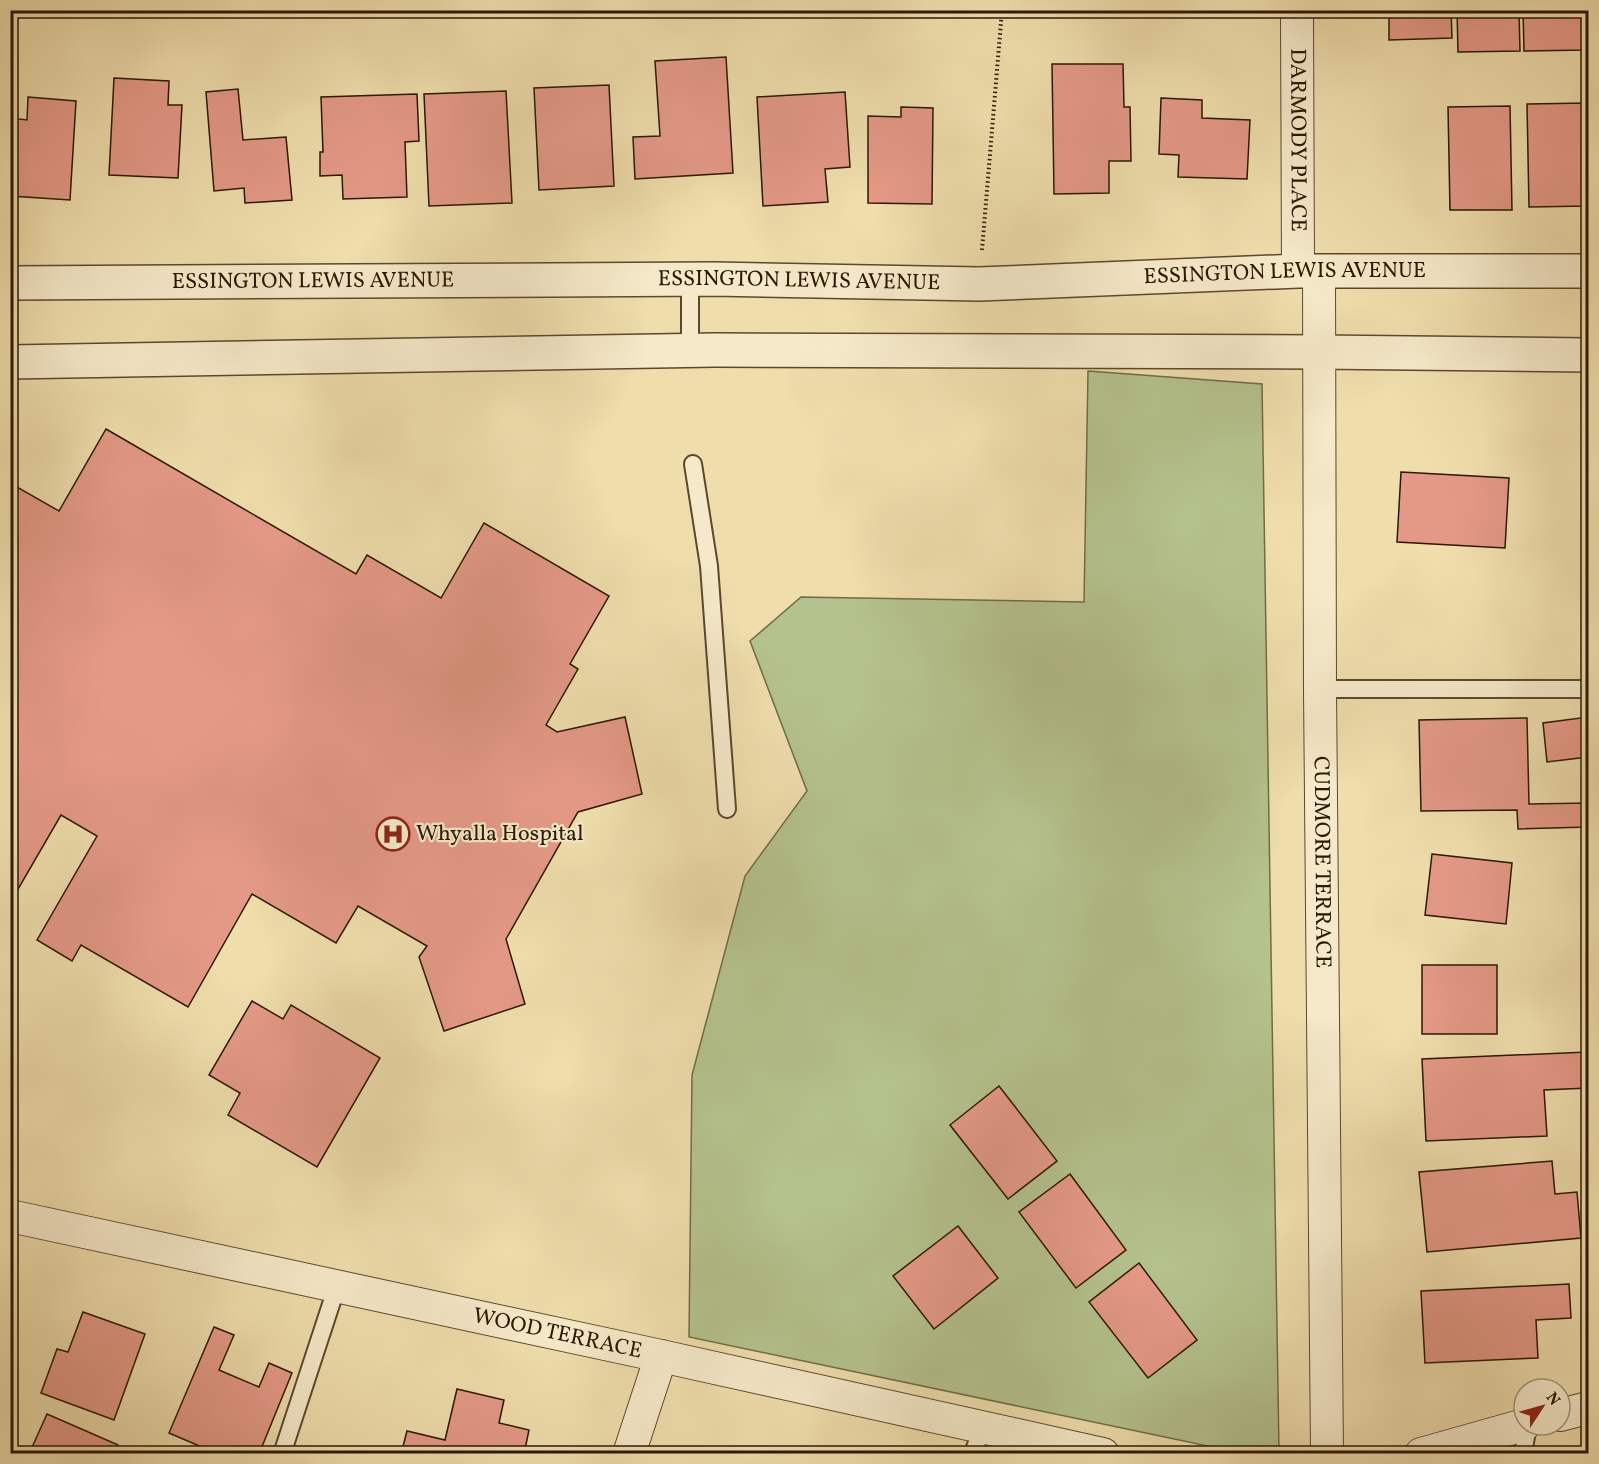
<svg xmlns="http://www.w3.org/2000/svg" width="1599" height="1464" viewBox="0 0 1599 1464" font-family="Vollkorn,serif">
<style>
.green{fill:#b4c28d;stroke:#706c48;stroke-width:1.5}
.building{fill:#e49987;stroke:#2b1703;stroke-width:1.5}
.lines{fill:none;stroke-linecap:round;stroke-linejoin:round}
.service-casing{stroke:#5c482d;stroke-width:20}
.minor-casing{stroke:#5c482d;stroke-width:34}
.tertiary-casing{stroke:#5c482d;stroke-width:36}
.path{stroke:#2b1703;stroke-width:4;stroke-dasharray:1.5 3;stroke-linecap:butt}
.service{stroke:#f5e9c9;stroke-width:16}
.minor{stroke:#f5e9c9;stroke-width:32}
.tertiary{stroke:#f5e9c9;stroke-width:33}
.labels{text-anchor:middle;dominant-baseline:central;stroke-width:4.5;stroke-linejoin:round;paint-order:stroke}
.street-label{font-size:22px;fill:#2b1703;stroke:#f5e9c9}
.poi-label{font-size:22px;fill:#2b1703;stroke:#f5e9c9;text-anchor:start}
</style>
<rect width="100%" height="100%" fill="#efddac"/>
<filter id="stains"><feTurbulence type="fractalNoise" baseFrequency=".00333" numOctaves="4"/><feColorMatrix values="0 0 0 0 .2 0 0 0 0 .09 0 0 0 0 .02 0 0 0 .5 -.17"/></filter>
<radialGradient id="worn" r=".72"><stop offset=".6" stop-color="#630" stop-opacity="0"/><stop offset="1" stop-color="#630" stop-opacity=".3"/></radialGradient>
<polygon class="green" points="1088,371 1262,384 1279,1453 1241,1453 689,1337 692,1075 745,876 807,791 750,641 801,597 1084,602"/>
<g class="building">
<polygon points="1389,10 1451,10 1452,38 1389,40"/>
<polygon points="1457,10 1519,10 1520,51 1458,52"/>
<polygon points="1523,10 1585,10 1586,50 1524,51"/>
<polygon points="726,57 733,173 635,179 633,137 660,136 655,61"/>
<polygon points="1052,64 1123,64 1124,107 1130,107 1131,161 1109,161 1109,193 1054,194"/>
<polygon points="114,78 169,81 168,105 182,105 178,178 109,175"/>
<polygon points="609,85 614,186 539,190 534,88"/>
<polygon points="238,89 243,140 286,137 292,200 245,203 244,188 214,191 206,92"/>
<polygon points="506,91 512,203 429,206 424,94"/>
<polygon points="845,92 850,167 825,169 828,202 763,206 757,97"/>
<polygon points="417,94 419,141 405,142 407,197 343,199 342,175 320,176 320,152 323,152 321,97"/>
<polygon points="28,97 76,101 70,200 10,196 10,118 27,120"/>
<polygon points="1161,98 1202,100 1202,118 1250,120 1247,179 1178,177 1179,155 1159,154"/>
<polygon points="1588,103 1588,206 1529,207 1527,104"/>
<polygon points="1510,106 1512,210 1450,210 1448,107"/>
<polygon points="901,107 933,108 932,204 868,203 868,116 901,117"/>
<polygon points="106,429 356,574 367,555 441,598 484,523 609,596 570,664 578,669 546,725 557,732 625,717 642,794 578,812 506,939 525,1004 444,1031 419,957 427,946 358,906 336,943 252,894 188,1007 81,945 72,961 37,940 97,836 61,815 10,903 10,483 59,511"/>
<polygon points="1584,471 1588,471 1588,550"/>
<polygon points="1401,472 1509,478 1505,548 1397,542"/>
<polygon points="1588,717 1588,757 1547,762 1543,723"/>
<polygon points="1527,718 1529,804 1588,803 1588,827 1518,829 1517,810 1421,811 1419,720"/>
<polygon points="1432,854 1512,863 1506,924 1425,915"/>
<rect x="1422" y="965" width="75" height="69"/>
<polygon points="252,1001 283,1019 291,1005 380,1058 317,1167 228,1115 240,1093 209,1075"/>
<polygon points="1588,1052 1588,1088 1544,1090 1547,1136 1426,1141 1422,1059"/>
<polygon points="999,1086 1057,1161 1008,1199 950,1125"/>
<polygon points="1552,1161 1555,1194 1577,1192 1581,1238 1427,1252 1419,1172"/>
<polygon points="1070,1174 1126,1250 1076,1288 1019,1212"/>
<polygon points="958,1226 998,1278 934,1329 893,1276"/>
<polygon points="1139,1263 1197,1340 1148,1378 1089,1302"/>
<polygon points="1569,1284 1571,1318 1536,1320 1538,1358 1425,1363 1421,1291"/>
<polygon points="83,1312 145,1334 114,1420 41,1393 57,1349 68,1352"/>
<polygon points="214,1327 234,1335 219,1370 259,1387 269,1363 292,1373 259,1454 218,1454 169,1433"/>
<polygon points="457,1389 504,1400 499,1423 529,1430 524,1454 401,1454 407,1431 445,1440"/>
<polygon points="47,1414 118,1445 114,1454 29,1454"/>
</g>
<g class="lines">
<g class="service-casing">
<g id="service">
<polyline points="690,351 690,279"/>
<polyline points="693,464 709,566 727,809"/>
<polyline points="1320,689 1588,689"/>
<polyline points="282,1454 337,1286"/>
<polyline points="973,1454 982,1427"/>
<polyline points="1523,1454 1528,1425"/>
</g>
</g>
<g class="minor-casing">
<g id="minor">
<path id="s1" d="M1297 10 1298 271"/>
<path id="s2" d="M1319 271 1320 689 1327 1454"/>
<path id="s3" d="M10 1216 661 1356 1103 1454"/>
<polyline points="1560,1415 1588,1408"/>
<polyline points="629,1454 661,1356"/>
<polyline points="1421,1454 1524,1425"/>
</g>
</g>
<g class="tertiary-casing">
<g id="tertiary">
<path id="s4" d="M10 283 714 279 979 284 1298 271H1588"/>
<polyline points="10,362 715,350 1318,352 1588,355"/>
</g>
</g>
<polyline class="path" points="982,250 1002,10"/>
<use href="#service" class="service"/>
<use href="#minor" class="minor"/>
<use href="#tertiary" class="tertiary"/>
</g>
<defs>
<g id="hospital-ring" transform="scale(1.725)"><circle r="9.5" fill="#f5e9c9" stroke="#8f2418" stroke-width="1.5"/><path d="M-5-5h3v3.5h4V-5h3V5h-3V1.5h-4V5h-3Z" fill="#8f2418"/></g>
</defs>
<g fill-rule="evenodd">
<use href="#hospital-ring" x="393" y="834"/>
</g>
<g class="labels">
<g class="street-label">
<text stroke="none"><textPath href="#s1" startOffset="130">DARMODY PLACE</textPath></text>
<text stroke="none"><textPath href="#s4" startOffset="1275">ESSINGTON LEWIS AVENUE</textPath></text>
<text stroke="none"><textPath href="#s4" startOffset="303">ESSINGTON LEWIS AVENUE</textPath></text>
<text stroke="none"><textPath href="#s4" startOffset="789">ESSINGTON LEWIS AVENUE</textPath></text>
<text stroke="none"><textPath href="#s2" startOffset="591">CUDMORE TERRACE</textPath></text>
<text stroke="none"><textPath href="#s3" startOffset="560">WOOD TERRACE</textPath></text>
</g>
<g class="poi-label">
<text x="416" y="834">Whyalla Hospital</text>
</g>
</g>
<rect width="1599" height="1464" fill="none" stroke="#efddac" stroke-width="36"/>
<rect x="12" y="12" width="1575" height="1440" fill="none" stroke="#2b1703" stroke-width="3"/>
<rect x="18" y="18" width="1563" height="1428" fill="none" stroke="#2b1703" stroke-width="1.5"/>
<g transform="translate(1542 1407) rotate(54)"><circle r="28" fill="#f5e9c9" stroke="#a4957a" stroke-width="1.5"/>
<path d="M0-4.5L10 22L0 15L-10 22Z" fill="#8f2418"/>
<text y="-9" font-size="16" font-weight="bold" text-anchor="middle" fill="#2b1703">N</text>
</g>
<rect width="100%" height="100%" filter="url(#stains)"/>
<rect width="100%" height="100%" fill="url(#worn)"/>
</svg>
